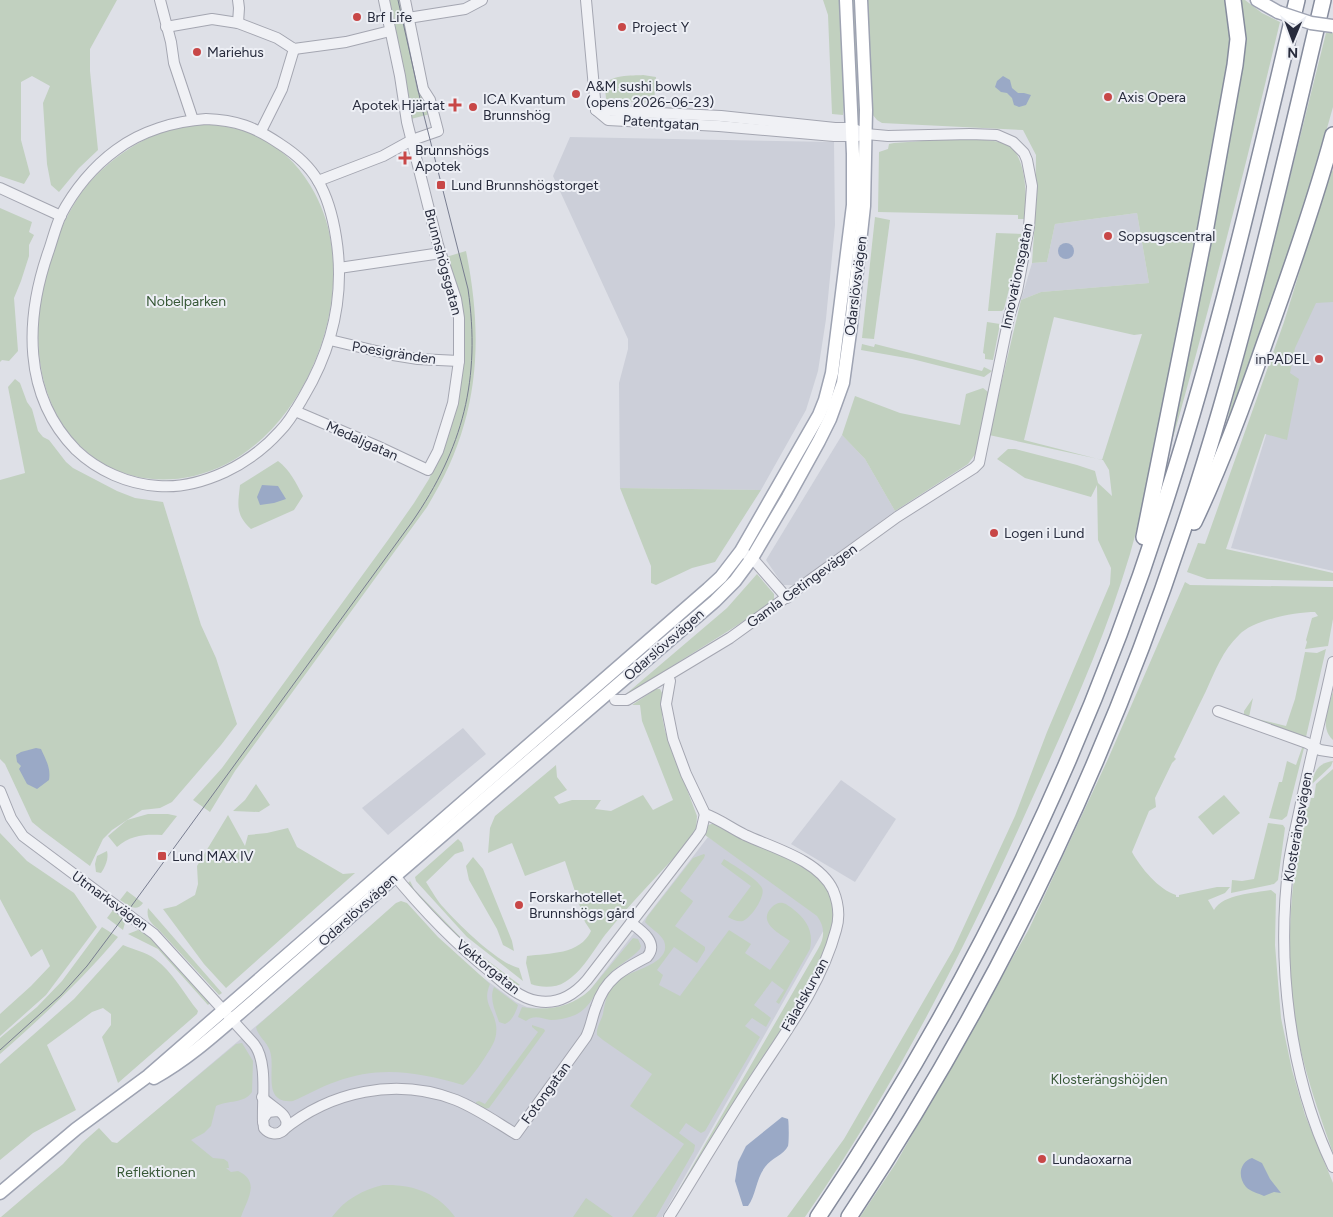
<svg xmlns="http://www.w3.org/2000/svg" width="1333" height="1217" viewBox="0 0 1333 1217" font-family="Figtree,sans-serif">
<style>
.built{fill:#cccfd9}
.green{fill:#c1d0bf;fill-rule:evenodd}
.water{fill:#9aa9c6}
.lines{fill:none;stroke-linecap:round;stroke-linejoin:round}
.minor-casing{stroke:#a4a6b1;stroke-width:12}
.major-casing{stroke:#9ea3b2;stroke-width:15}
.highway-casing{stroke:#868c9d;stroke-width:18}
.minor{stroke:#f0f1f5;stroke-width:10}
.major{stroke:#fff;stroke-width:12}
.highway{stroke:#fff;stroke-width:15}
.tram{stroke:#787d90;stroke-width:1}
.major-bridge-casing{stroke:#9ea3b2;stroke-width:15;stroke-linecap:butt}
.major-bridge{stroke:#fff;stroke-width:12}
.poi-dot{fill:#c84747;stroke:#edeff5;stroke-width:2}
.labels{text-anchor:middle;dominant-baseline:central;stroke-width:4;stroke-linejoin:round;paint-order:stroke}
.poi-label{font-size:14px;fill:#282c3d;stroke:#edeff5;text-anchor:start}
.street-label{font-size:14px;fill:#282c3d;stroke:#edeff5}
.park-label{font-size:14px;fill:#375836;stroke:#edeff5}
</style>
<rect width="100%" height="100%" fill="#dee0e7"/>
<g class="built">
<polygon points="570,137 834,142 835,225 826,319 818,371 806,410 761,490 620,488 619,383 628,349 628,339 553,176"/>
<polygon points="1137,213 1149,283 1041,292 1021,300 1032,263 1047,262 1055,224"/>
<polygon points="1333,245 1333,571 1231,548 1305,309"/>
<polygon points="842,435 865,459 895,511 794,585 783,585 766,560"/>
<polygon points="463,728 486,754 388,835 362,808"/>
<polygon points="841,780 896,819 855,882 791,844"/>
<polygon points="708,837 830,919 662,1217 33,1217 185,1086 403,902 441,941 471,969 516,1002 527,1007 548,1009 561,1009 579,1000 590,990"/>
</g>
<g class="green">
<polygon points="0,0 117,0 90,49 90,71 98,150 79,168 59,192 51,185 47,164 43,103 50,86 32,76 21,82 21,140 30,174 24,184 0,176"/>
<polygon points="389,0 401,0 430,114 411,119 408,106 407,88"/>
<polygon points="823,0 839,0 845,93 843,115 832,114 828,15"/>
<polygon points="849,0 855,0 861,120 857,120"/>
<path d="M865 0H1227L1230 21 1231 55C1214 144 1197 232 1181 321 1166 399 1152 477 1130 554 1104 642 1065 726 1027 810 964 951 893 1090 805 1217H787L844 1139 953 950 1015 816 1047 732 1110 584 1111 568 1098 540 1097 485 1091 497 1025 478 997 459 1008 449H1015L1077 465 1095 471 1098 483 1112 496 1109 470 1103 460 989 435 1021 300 1041 292 1149 283 1137 213 1055 224 1047 262 1032 263 1035 219 1036 155 1023 130 882 123 877 120 872 114ZM1054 317 1134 335 1142 334 1102 460 1024 440Z"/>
<path d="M1241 0H1245L1262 13 1280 22C1244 173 1206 324 1163 473L1242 73 1245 34Z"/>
<polygon points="1326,33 1333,33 1333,107 1302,217 1216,461 1257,310"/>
<path d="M643 75 656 77 654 103 606 100C606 96 605 91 605 87 607 74 633 76 643 75Z"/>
<path d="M188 124C207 124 226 125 244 131 272 140 295 160 310 185 321 203 328 222 331 243 346 334 288 454 194 476 163 483 132 480 104 464 14 410 28 278 76 201 94 171 127 147 158 133 168 129 178 127 188 124Z"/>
<path d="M950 139C965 140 995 138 1008 145 1027 156 1027 201 1025 219H1018V215L878 212 879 152 888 149 889 144 894 143Z"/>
<polygon points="1333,170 1333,302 1316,303 1295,348 1290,373 1299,379 1287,440 1265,434 1226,549 1333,573 1333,581 1207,579 1187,572 1198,543 1205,544 1284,322 1330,173"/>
<polygon points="0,208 32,222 29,232 34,235 29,245 29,256 21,281 14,298 18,351 9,361 2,360 0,362"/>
<polygon points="875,217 890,220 874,339 862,338"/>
<polygon points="996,233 1023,234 1004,309 1002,311 988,311"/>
<path d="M466 251C485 345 478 425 427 507L235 771 210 812 193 800 222 768 388 540 414 503 429 479 440 454 462 370 446 257Z"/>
<polygon points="987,322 1000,324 993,360 985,359 985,354 983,353"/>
<polygon points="862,344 874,347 875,344 982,371 984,367 992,371 984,377 912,359 861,350"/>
<polygon points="15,379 20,383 27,402 32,409 38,431 43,437 49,440 66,462 73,468 117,491 135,498 163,502 201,625 216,658 237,724 221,745 172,802 160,808 142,810 112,830 103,839 90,866 43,831 32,822 5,764 0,759 0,480 25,473 8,387"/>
<polygon points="983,388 988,392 976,453 968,464 895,511 865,459 842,435 855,396 900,413 960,425 966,394"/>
<path d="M278 461C290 470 296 483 303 496L294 510 251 529C235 514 238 505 240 485Z"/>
<polygon points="620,488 761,490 715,562 692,568 656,585 651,583 651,566"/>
<path d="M757 574 774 594V600C727 635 675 661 628 696L626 694 727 608Z"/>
<path d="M1185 582 1190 585 1333 587V619L1328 646 1305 649 1307 642 1306 640 1312 618 1318 616 1315 612C1295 612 1253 620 1239 635 1223 650 1215 671 1206 691 1195 713 1185 735 1174 757L1176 759 1172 763 1155 798 1156 807 1149 811 1132 852C1140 867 1159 890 1176 895V897H1179V895L1217 887H1230L1225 893 1208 900 1214 910C1223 894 1254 893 1271 890L1276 894 1275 945 1281 1018 1292 1070 1305 1115 1333 1183V1217H860L896 1163 1029 929 1108 759Z"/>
<polygon points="1326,649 1306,737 1244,717 1244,711 1253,698 1249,717 1286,726 1295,699 1305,652 1317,653"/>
<path d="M656 689H660L662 693V716L665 731 697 816 696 831 685 846C658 875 630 904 605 935 593 951 582 972 565 982 556 988 541 988 531 984L526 963 527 956C549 953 580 955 591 931L585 922 565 861 525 876 512 843 488 853 490 828 495 816 556 765 557 777 567 790 554 797 559 804 572 800H601L595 809 611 811 643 795 653 810 673 800 642 721 640 705H632Z"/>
<path d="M1333 691V740C1319 727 1329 707 1333 691Z"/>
<polygon points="1302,748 1304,748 1287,816 1282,820 1269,818 1279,782 1282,782 1287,761 1296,765"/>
<path d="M1333 761 1331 766 1312 784C1314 770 1319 763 1333 761Z"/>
<path d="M1333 769V1153C1322 1122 1311 1091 1303 1059 1282 976 1288 890 1306 807H1309L1311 798H1314L1316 784Z"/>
<polygon points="256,784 270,805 259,812 233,811 245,800"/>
<polygon points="1224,795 1240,813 1213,835 1198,817"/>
<path d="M148 814H168L177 816 162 835C146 834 130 835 117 847L108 836 127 820Z"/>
<polygon points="228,815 245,846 248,835 267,833 288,828 297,847 343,874 355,873 226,988 204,964 163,909 176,906 195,895 198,884 197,866"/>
<path d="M715 823 779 855 811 870 826 884 830 893 834 915 833 928 828 944 800 1006 666 1217H663L818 949C825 937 825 927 817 916L705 835 708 825Z"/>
<polygon points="1268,823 1283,825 1285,828 1278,880 1274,884 1231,893 1232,880 1242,881 1254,879"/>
<polygon points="0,833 27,861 74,893 97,927 46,995 0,1036 0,1014 31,986 50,966 42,949 31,957 0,899"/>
<path d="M458 839 462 843 464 851 455 854 426 882C432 891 437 901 444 908 459 925 499 964 519 968L523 981 467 937 416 881 415 877Z"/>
<path d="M107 851C109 859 105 867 101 873L96 872 95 864 97 856Z"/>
<path d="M704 854 705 855 704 858 680 891 693 901 692 903 675 926 705 947V950L697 963 674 947 657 970 663 975 659 985 680 996 729 930 751 944 745 953 770 970 790 941C778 933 757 922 772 907 775 904 779 902 783 903 787 904 790 907 793 909 806 919 814 931 810 949L779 1004 776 1002 784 990 772 981 754 1005 771 1018 766 1027 752 1018 745 1026 760 1037 705 1131 701 1133 686 1123 679 1133 695 1145 694 1151 656 1217H632L684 1144 630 1106 652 1074 603 1040 597 1035C596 1028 601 1021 603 1014 605 1002 607 991 616 982 628 970 673 965 664 941 660 933 651 929 645 922L647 917 693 858Z"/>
<polygon points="473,857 483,869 512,941 514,951 503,945 497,929 469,880 466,866"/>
<path d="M724 859C733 865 758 879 762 888 766 896 751 918 743 921 738 922 733 920 728 917L751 886 721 864Z"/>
<polygon points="410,881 414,889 470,947 520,985 517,986 508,981 440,921 409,885 408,883"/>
<path d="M127 891 143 903C136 913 128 905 120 900Z"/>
<path d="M401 901 407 903 438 937 490 984C482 1003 493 1007 496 1025 497 1031 496 1038 493 1044 487 1055 472 1078 463 1085 418 1072 380 1065 335 1082 320 1087 307 1095 293 1101 261 1104 276 1069 270 1051 267 1042 257 1035 256 1027L396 903Z"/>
<path d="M148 908 222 993 219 995 159 930C151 923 146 919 148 908Z"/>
<polygon points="113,910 125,919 125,923 123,930 107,918"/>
<path d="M102 927 118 937C81 981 43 1016 0 1054V1038L37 1007 62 981Z"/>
<path d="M138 930C160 936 194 984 210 1003L208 1005 158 949 128 934Z"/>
<path d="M633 938 638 939 641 946 640 949C630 960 616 966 607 977 595 991 592 1007 575 1015 567 1018 559 1020 551 1020 541 1019 535 1014 526 1021L518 1017 522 1007C548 1011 570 1008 590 990Z"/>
<path d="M123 945C134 950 146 952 155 959 173 972 184 994 198 1011L197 1014 118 1083 102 1037 111 1025V1014L103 1008 92 1012 47 1045 76 1110 33 1133 0 1160V1064L74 999Z"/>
<path d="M494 987 518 1005C516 1012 512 1021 505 1024L499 1022C495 1010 489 999 494 987Z"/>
<polygon points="532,1025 544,1029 545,1031 489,1108 484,1109 476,1104 476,1102 479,1101 485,1104 538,1032 532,1027"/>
<path d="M242 1043 253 1061 252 1092C244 1104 228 1100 216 1106L211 1126 204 1133 191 1140 213 1158 224 1159 228 1162 229 1168H226L231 1172 238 1171C261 1182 247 1199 241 1217H1L63 1164 82 1143 99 1128 112 1142 117 1143 236 1044Z"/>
<path d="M383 1185C413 1184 438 1193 455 1217H332C345 1199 363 1190 383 1185Z"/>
<polygon points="586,1198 613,1217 573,1217"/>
</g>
<g class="water">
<polygon points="1003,76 1010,80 1012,88 1018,93 1024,93 1031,95 1026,105 1019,107 1014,105 1012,98 1007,93 1001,92 995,87 997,81"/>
<circle cx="1066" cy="251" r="8"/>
<polygon points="262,485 278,486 286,499 274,503 260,505 257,497"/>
<path d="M36 748 41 749C46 760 51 768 49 780L37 789 27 784 19 769 21 766 17 762 16 755 21 752Z"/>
<path d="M782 1117 788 1119C789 1122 789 1143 788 1146 784 1155 771 1158 765 1167 756 1179 756 1195 748 1206H743L735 1181 738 1162 746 1146Z"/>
<path d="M1252 1158 1262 1163 1270 1179 1281 1193 1274 1192 1264 1196C1258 1193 1251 1192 1246 1187 1237 1176 1240 1162 1252 1158Z"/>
</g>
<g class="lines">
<g class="minor-casing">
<g id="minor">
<polyline points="160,0 171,42 174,63 193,120"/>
<polyline points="586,0 596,110"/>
<polyline points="408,18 465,9 482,0"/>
<polyline points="238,23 239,8 238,0"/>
<polyline points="166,27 212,19 238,23 277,38 294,49 346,42 390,31"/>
<polyline points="596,110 721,116 835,128 852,128 866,134 888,136 970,134 997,135 1013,142 1024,153 1027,160 1032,186 1029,227 1017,291 1009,317 979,463 974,468 897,517 730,638 627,700 615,700"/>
<polyline points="596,110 608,120 719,126 834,136 858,136"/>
<path d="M206 119C236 120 255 127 280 144 294 153 310 167 318 181 328 198 333 218 336 237 345 293 333 347 304 396 297 408 290 421 280 431 264 449 246 462 225 472 203 482 181 488 158 486 128 484 98 471 76 450 22 395 25 318 49 250 53 238 56 226 61 215 74 190 94 166 116 150 141 131 175 121 206 119Z"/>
<polyline points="261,131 282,89 294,49"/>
<polyline points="318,181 383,156 412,140 438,131 430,100 423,89 405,0"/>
<polyline points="0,188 61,216"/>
<polyline points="339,268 441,253"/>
<polyline points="330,340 393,355 418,359 459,361"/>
<polyline points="295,411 377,446 428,470 438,451 453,403 459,361 459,318 456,299 438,245 407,122 400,76 384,0"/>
<polyline points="747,555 752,558 787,598"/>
<path d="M1333 662C1323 709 1311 756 1301 803 1297 823 1292 842 1289 862 1276 962 1289 1076 1333 1167"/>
<path d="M668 676 670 681 666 704 673 739 686 774 705 814C719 819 731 828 745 835 773 848 819 860 833 890 838 902 840 917 836 930 821 986 784 1034 753 1082 724 1126 697 1172 669 1217"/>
<polyline points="1218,711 1307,743 1320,750 1333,752"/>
<path d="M0 791 11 818 23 836 154 934 254 1044C268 1062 262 1099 263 1122"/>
<path d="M390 870C421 908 454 943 492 973 504 984 520 998 537 1001 558 1005 574 995 587 980L697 837 701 831 705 814"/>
<path d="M262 1097C268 1104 280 1110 284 1116 293 1129 275 1141 264 1128L263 1119 268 1112 277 1111"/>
<path d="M282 1131C330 1091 396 1077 456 1100 478 1109 496 1122 516 1134L586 1037C591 1027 592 1017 596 1007 605 979 622 970 647 957 659 943 642 931 631 923"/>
</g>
</g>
<g class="major-casing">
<g id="major">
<polyline points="1257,0 1278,12"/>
<path d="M154 1078C192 1057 223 1027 256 999 303 958 350 918 395 876L715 601 735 581 752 558 788 497 819 441 830 419 843 383 851 325 864 206 866 110 861 0"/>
<polyline points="0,1193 76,1129 148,1076 708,589 721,577 741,551 819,415 825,400 832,373 853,205 853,154 846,0"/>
</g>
</g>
<g class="highway-casing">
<g id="highway">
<path d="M1194 522C1222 463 1244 403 1265 342 1290 273 1314 205 1333 135"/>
<polyline points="1144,537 1205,232 1235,65 1238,39 1233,0"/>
<path d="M818 1217C968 994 1087 749 1168 493 1220 331 1258 165 1297 0"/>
<path d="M849 1217C990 1005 1103 772 1183 530 1241 357 1281 178 1323 0"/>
</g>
</g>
<use href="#minor" class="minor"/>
<use href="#major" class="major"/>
<use href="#highway" class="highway"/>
<path class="tram" d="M0 1050 61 995 87 966 111 934 412 522C463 448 481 379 468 289L423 112 398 0"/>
<g class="major-bridge-casing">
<polyline id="major-bridge" points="1278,12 1311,23 1333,26"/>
</g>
<use href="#major-bridge" class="major-bridge"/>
</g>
<g class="poi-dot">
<circle cx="357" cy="17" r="5"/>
<circle cx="622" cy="27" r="5"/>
<circle cx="197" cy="52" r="5"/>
<circle cx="576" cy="94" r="5"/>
<circle cx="1108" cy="97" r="5"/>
<path d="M452.5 97.5h5v5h5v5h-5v5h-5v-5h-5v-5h5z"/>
<circle cx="473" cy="107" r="5"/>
<path d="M402.5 150.5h5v5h5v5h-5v5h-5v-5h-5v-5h5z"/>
<rect x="436" y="180" width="10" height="10" rx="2.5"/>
<circle cx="1108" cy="236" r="5"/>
<circle cx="1319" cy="359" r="5"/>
<circle cx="994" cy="533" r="5"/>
<rect x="157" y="851" width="10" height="10" rx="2.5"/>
<circle cx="519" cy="905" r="5"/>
<circle cx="1042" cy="1159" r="5"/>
</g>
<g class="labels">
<g class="poi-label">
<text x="367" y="17">Brf Life</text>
<text x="632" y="27">Project Y</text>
<text x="207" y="52">Mariehus</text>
<text x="586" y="86">A&amp;M sushi bowls<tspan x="586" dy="16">(opens 2026-06-23)</tspan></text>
<text x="1118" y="97">Axis Opera</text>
<text x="483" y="99">ICA Kvantum<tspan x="483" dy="16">Brunnshög</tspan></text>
<text x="445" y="105" text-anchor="end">Apotek Hjärtat</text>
<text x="415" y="150">Brunnshögs<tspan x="415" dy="16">Apotek</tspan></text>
<text x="451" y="185">Lund Brunnshögstorget</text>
<text x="1118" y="236">Sopsugscentral</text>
<text x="1309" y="359" text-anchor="end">inPADEL</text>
<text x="1004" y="533">Logen i Lund</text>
<text x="172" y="856">Lund MAX IV</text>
<text x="529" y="897">Forskarhotellet,<tspan x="529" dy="16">Brunnshögs gård</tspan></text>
<text x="1052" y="1159">Lundaoxarna</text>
</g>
<g class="street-label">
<text transform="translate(661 123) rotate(4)">Patentgatan</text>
<text transform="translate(443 262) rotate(75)">Brunnshögsgatan</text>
<text transform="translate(1017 276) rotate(-78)">Innovationsgatan</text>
<text transform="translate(856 286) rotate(-83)">Odarslövsvägen</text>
<text transform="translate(394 353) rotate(9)">Poesigränden</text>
<text transform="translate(362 441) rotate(24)">Medaljgatan</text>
<text transform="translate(802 586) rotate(-36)">Gamla Getingevägen</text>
<text transform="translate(664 645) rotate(-41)">Odarslövsvägen</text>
<text transform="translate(1298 827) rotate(-80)">Klosterängsvägen</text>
<text transform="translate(110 901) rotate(36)">Utmarksvägen</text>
<text transform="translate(358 910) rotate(-42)">Odarslövsvägen</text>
<text transform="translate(488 967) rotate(39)">Vektorgatan</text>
<text transform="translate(805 995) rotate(-61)">Fäladskurvan</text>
<text transform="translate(546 1093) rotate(-54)">Fotongatan</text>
</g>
<g class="park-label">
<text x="186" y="301">Nobelparken</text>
<text x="1109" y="1079">Klosterängshöjden</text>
<text x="156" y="1172">Reflektionen</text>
</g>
</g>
<g transform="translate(1293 40) rotate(181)" stroke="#edeff5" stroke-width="4" paint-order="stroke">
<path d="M0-4L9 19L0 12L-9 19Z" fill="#282c3d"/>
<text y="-8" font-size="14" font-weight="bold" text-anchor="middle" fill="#282c3d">N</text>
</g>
</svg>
